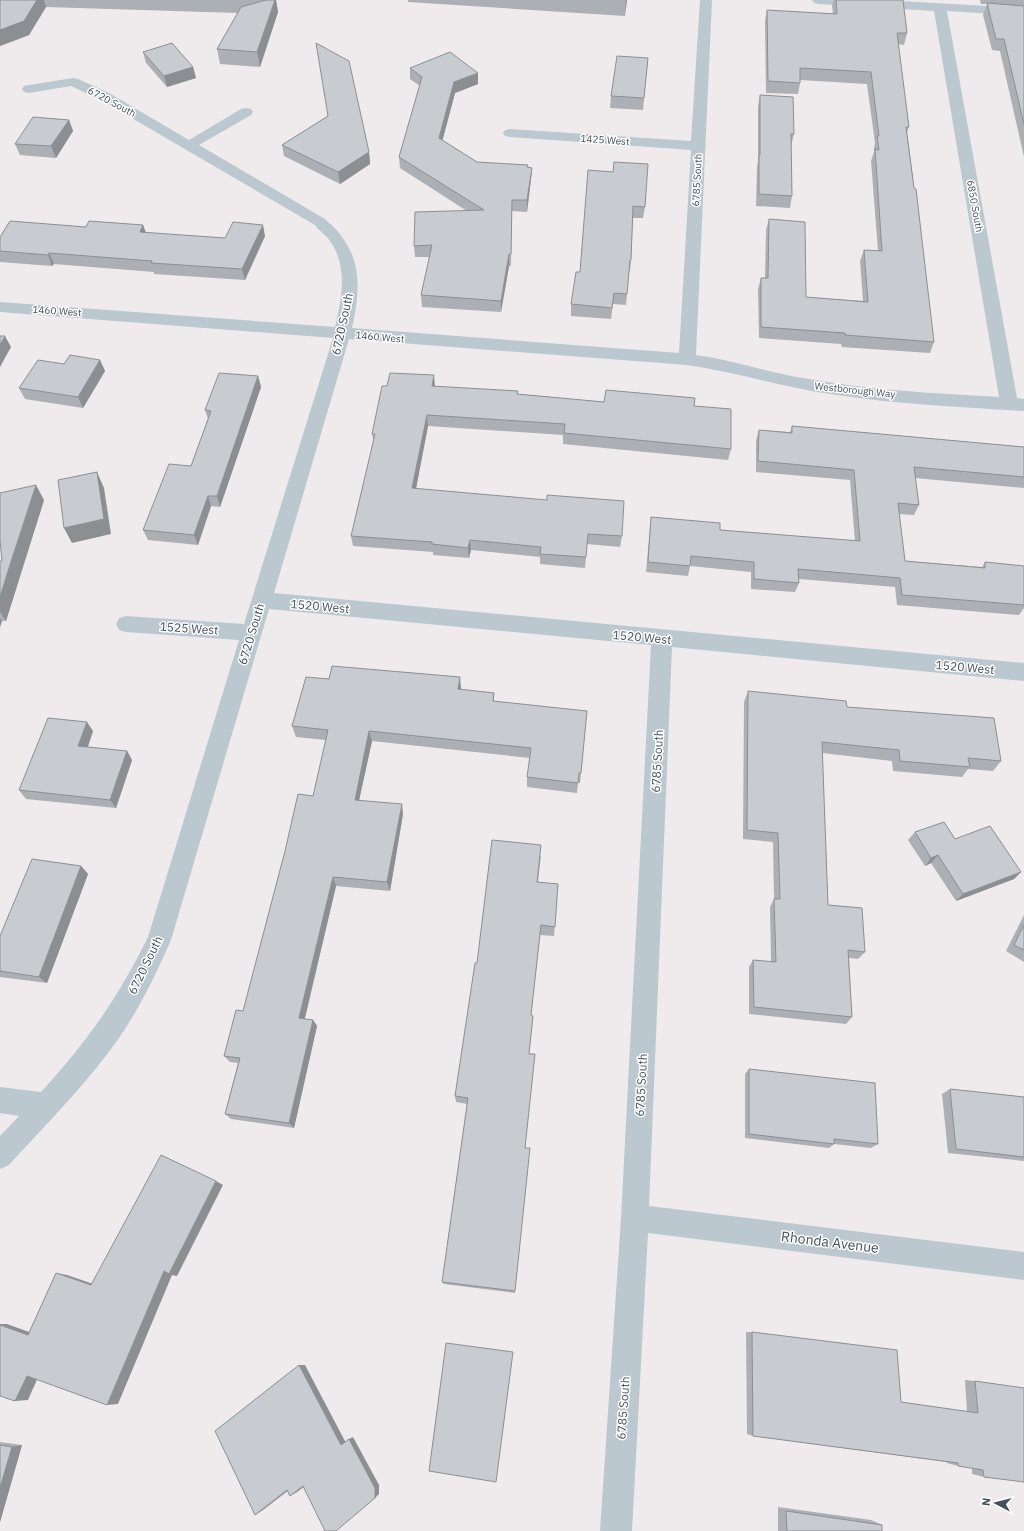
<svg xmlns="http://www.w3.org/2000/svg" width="1024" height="1531" viewBox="0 0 1024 1531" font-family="'IBM Plex Sans',sans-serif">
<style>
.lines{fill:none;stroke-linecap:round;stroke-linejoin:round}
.minor{fill:#bbc8cf;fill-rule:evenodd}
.wall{fill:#acafb4}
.shaded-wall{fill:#8c8f92}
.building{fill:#c8ccd1;stroke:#8c8f92}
.labels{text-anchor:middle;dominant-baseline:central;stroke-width:3;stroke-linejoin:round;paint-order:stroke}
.far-street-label{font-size:10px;fill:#435159;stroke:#fff}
.street-label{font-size:12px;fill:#435159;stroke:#fff}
.near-street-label{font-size:14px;fill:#435159;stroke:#fff}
</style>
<rect width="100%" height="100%" fill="#efebec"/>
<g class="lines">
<path class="minor" d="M700 0H712L696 355C732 360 767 372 803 378 867 390 933 393 999 397L934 11 818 4 814 3 812 0H883L1024 8V16L947 11 1017 398 1024 399V411C959 407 894 404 830 394 782 387 735 372 687 365L349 339 274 593 1024 663V681L672 647 649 1206 1024 1252V1280L648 1233 632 1531H600L621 1218 651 645 269 609 171 940C158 970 143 1001 125 1029 92 1079 49 1121 9 1165L0 1169V1136L19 1116 0 1113V1087L41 1092C86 1043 118 998 148 937L239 640 126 632 119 630 116 624 119 618 126 616 244 624 333 338 0 312V302L335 327C342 299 348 266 330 241 326 235 319 231 315 225L99 99 71 86 29 93 24 92 22 89 24 86 29 85 73 78 78 79 109 93 189 140 241 109 246 108 251 109 253 112 251 115 199 145 325 219C331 225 338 230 342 237 363 265 359 296 352 328L679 353 691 150 510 137 505 136 503 133 505 130 510 129 691 141Z"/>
</g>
<g class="wall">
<polygon points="0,0 276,0 278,12 260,67 220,64 217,49 238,13 46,7 29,35 0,46"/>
<polygon points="408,0 627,0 625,16 408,2"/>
<polygon points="834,0 903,0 907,33 904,45 898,44 909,127 907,132 934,342 930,353 842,347 841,344 759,338 758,289 761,278 765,278 766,230 769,219 806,297 863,301 860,261 864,250 878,251 871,161 874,152 874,148 875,143 867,84 800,80 800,83 798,94 766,93 765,21 767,10 833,14 832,6"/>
<polygon points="980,0 1024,0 1024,157 1000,51 992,50 983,15 987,4 981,4"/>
<polygon points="143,52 193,67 196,78 167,87 146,63"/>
<polygon points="648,58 643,110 610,108 611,96"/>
<polygon points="410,68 478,84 455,93 442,140 477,162 532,168 531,179 527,212 512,211 511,266 509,266 501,312 422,307 421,295 430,257 415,257 414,246 467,211 400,168 399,157 420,86 410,79"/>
<polygon points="760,95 794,134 791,146 792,196 790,208 756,206 757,167 758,161 758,107"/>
<polygon points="328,116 369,152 370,164 340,184 284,156 282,145"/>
<polygon points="69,120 73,131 56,158 20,155 15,144"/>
<polygon points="588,170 645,207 643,218 633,218 631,260 630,271 629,271 626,305 613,304 611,319 571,316 571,304 580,272"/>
<polygon points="143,225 146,233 225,238 265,236 245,280 154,274 154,272 54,264 52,266 0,262 0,237 86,227"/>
<polygon points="100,360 105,371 83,408 25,399 19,388 64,364"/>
<polygon points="258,376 261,387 220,507 211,506 198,545 148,540 143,530 191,466 208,419 205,410"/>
<polygon points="435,386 518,394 604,402 694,406 731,449 728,460 563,444 563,435 428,426 416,488 622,536 620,547 587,544 585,568 540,564 540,557 471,550 469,558 433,555 433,552 353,546 351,536 374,443 372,434"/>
<polygon points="792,426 1024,447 1024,488 915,478 919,505 914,515 899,514 905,561 982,567 985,562 1024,566 1024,608 1019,615 897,605 895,587 799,579 799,583 795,592 751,589 751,572 690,566 688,576 646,572 650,527 651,517 720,530 855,541 850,480 756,472 756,440 759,430 790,432"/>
<polygon points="44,500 6,621 2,621 0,627 0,561 2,561"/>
<polygon points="461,688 461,689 494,693 494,702 587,711 580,783 578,783 577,793 527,787 527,777 530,758 372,741 359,800 403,814 390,891 336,886 305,1019 313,1020 317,1026 294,1128 231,1119 225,1114 238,1063 230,1062 224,1056 243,1011 313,796 326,740 296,737 292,726"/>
<polygon points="748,691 847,707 1001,761 993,771 968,769 962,777 893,771 892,761 822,753 828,905 865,952 858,959 849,958 852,1017 846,1024 749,1014 749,967 753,960 771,962 770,907 774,899 773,842 743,839 744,702"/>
<polygon points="93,731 88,747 127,751 132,760 116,808 26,799 19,790"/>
<polygon points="915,832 955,839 1021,872 1014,879 956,901 931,863 925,866 908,840"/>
<polygon points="541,855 538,882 558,884 554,936 540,935 531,1015 533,1016 529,1054 525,1148 515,1293 444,1284 442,1282 467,1104 456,1102 455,1096 477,963"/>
<polygon points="81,866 88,874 47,983 0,977 0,936"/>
<polygon points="1024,915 1024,962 1006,951"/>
<polygon points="749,1069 878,1144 871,1148 834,1144 829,1148 745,1138 745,1074"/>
<polygon points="950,1089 1024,1097 1024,1161 948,1153 942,1094"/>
<polygon points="746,1332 752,1332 901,1402 967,1412 965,1380 975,1381 984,1477 972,1474 972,1468 958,1466 947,1463 947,1462 753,1436 747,1434"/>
<polygon points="0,1442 22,1445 0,1522"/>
<polygon points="778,1507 871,1520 882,1525 882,1531 778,1531"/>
</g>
<g class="shaded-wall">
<polygon points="37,0 44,0 46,7 29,35 0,46 0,30"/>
<polygon points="267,0 276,0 278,12 260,67 257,52"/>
<polygon points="626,0 627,0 625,16"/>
<polygon points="193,67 196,78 167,87 164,76"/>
<polygon points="478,73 478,84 455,93 440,150 439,138 454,82"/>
<polygon points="69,120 73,131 56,158 51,146"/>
<polygon points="369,152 370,164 340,184 338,172"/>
<polygon points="532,168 531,179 527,212 527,200"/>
<polygon points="143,225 147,236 140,232"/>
<polygon points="263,225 265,236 245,280 242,269"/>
<polygon points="49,253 54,264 52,266 48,255"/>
<polygon points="509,254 509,266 501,312 501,301"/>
<polygon points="5,336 11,347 0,367 0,345"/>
<polygon points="100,360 105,371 83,408 78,397"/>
<polygon points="434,375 435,386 432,386"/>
<polygon points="258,376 261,387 220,507 217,496"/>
<polygon points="427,415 428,426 414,499 412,488"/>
<polygon points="97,472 104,488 111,534 72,543 64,528"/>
<polygon points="36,485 44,500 6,621 0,612 0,597"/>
<polygon points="208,496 211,506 198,545 194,535"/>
<polygon points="470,540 471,550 469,558 468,548"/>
<polygon points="0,618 2,621 0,627"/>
<polygon points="460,677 461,688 459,700 458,689"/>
<polygon points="494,693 494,704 493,701"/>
<polygon points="87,722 93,731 85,755 78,746"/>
<polygon points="369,731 372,741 357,810 355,800"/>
<polygon points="127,751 132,760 116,808 110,800"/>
<polygon points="402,804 403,814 390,891 387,882"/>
<polygon points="938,855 931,863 925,866 931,858"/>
<polygon points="81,866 88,874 47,983 39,977"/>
<polygon points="1021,872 1014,879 956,901 963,894"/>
<polygon points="333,877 336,886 303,1025 299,1018"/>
<polygon points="313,1020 317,1026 294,1128 289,1123"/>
<polygon points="216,1181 223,1185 177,1276 172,1275 118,1404 107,1405 164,1271"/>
<polygon points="56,1273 67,1275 102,1287 91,1285"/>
<polygon points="0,1324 7,1324 40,1336 28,1335 0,1325"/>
<polygon points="299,1365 305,1365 346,1443 341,1445"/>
<polygon points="39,1375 28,1400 15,1401 27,1376"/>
<polygon points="353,1437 379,1485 379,1494 375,1498 349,1439"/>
<polygon points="22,1445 0,1522 0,1488 12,1447"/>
<polygon points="309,1483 297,1492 290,1496 303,1486"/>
<polygon points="294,1486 263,1510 255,1515 287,1490"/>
</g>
<g class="building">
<polygon points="0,0 37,0 24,21 0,30"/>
<polygon points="266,0 275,0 257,52 217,49 241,7"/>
<polygon points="836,0 903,0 907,33 897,33 909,127 906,127 914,188 916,189 934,342 845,335 845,333 761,327 761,278 768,278 769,219 805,222 806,297 868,302 864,250 882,251 875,149 879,150 877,136 879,136 871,72 800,68 800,83 768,81 767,10 837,14"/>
<polygon points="987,3 1024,6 1024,124 1004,39 996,39"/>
<polygon points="172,43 193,67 164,76 143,52"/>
<polygon points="316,43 349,61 369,152 338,172 282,145 328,116"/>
<polygon points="450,52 478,73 454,82 439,138 477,162 528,165 527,167 532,168 527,200 512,200 511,254 509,254 501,301 421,295 432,245 414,246 415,212 484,210 399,157 422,77 410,68"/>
<polygon points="617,56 648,58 644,98 611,96"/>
<polygon points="760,95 793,97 794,134 791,134 792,196 759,194 759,155 760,155"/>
<polygon points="33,117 69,120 51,146 15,144"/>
<polygon points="614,162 648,164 645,207 633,206 631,260 630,260 627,294 614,293 612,308 571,304 576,272 580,272 588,170 613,172"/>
<polygon points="10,221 86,227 89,221 143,225 140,232 225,238 233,222 263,225 242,269 151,263 152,261 49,253 48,255 0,251 0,237"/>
<polygon points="0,336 5,336 0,345"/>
<polygon points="70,355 100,360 78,397 19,388 38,360 64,364"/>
<polygon points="219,373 258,376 217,496 208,496 194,535 143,530 169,464 191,466 211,411 205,410"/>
<polygon points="390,373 434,375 432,386 518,391 517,394 604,402 606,390 695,398 694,406 731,409 731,449 564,433 565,424 427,415 412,488 547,500 547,495 624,501 622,536 588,534 586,557 540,554 541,547 470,540 468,548 432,544 432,542 351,536 375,434 372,434 382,386 387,386"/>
<polygon points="792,426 1024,447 1024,477 914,467 919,505 898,503 905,561 985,568 985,562 1024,566 1024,605 902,595 900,578 798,569 799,583 754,579 754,562 691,556 690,566 648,562 651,517 720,523 720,530 860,541 854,470 758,461 759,430 792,433"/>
<polygon points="97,472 104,519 64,528 58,480"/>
<polygon points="36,485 8,571 0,597 0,561 2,561 0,540 0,493"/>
<polygon points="332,666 460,677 458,689 494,693 493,701 587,711 581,773 579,773 578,783 527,777 531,748 369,731 355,800 402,804 387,882 333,877 299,1018 313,1020 289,1123 225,1114 240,1058 224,1056 236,1010 243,1011 285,851 298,794 313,796 328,730 292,726 306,677 329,679"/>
<polygon points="748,691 846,701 847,707 994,718 1001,761 968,758 970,767 900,761 899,750 822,742 828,905 862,908 865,952 848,950 852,1017 754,1007 753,960 776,962 774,899 780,899 778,833 747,830"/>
<polygon points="48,718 87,722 78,746 127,751 110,800 19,790"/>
<polygon points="944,822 955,839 990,826 1021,872 963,894 938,855 931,858 915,832"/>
<polygon points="492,840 541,845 537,882 558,884 555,927 541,925 531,1015 533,1016 529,1054 535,1054 525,1148 530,1148 515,1291 442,1282 468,1098 455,1096 475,963 477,963"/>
<polygon points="32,859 81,866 39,977 0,971 0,936"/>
<polygon points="1024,925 1024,950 1014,945"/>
<polygon points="749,1069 875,1083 878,1144 834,1139 834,1144 749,1134"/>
<polygon points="950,1089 1024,1097 1024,1157 956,1149"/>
<polygon points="161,1155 216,1181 169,1274 164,1271 107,1405 27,1376 15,1401 0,1396 0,1325 28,1335 56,1273 91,1285"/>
<polygon points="752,1332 897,1350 901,1402 978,1413 975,1381 1024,1388 1024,1482 984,1477 983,1470 958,1466 958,1463 753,1436"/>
<polygon points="446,1343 513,1352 496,1482 429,1471"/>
<polygon points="299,1365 341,1445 349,1439 375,1488 375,1498 336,1531 325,1531 303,1486 290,1496 287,1490 255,1515 215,1431"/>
<polygon points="0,1445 12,1447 0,1488"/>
<polygon points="786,1511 882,1525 882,1531 787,1531"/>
</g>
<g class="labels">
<g class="far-street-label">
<text transform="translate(112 102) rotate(28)">6720 South</text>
<text transform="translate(605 140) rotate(4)">1425 West</text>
<text transform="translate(697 180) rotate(-87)">6785 South</text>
<text transform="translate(975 206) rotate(80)">6850 South</text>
<text transform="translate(57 311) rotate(4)">1460 West</text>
<text transform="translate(380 337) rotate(5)">1460 West</text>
<text transform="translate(855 390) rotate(6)">Westborough Way</text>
</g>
<g class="street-label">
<text transform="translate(342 324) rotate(-78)">6720 South</text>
<text transform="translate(320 606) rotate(5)">1520 West</text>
<text transform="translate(189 628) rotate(4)">1525 West</text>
<text transform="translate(251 634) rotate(-73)">6720 South</text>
<text transform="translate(642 637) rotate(5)">1520 West</text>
<text transform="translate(965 667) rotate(5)">1520 West</text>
<text transform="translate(657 761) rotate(-87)">6785 South</text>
<text transform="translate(145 965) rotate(-64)">6720 South</text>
<text transform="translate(641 1085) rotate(-87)">6785 South</text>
<text transform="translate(623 1408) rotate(-86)">6785 South</text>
</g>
<g class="near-street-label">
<text transform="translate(830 1242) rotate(7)">Rhonda Avenue</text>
</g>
</g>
<g transform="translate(996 1503) rotate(277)" stroke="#ffffff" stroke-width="3" paint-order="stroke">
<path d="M0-3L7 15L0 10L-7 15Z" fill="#435159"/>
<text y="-6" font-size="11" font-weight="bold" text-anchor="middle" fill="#435159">N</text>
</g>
</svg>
